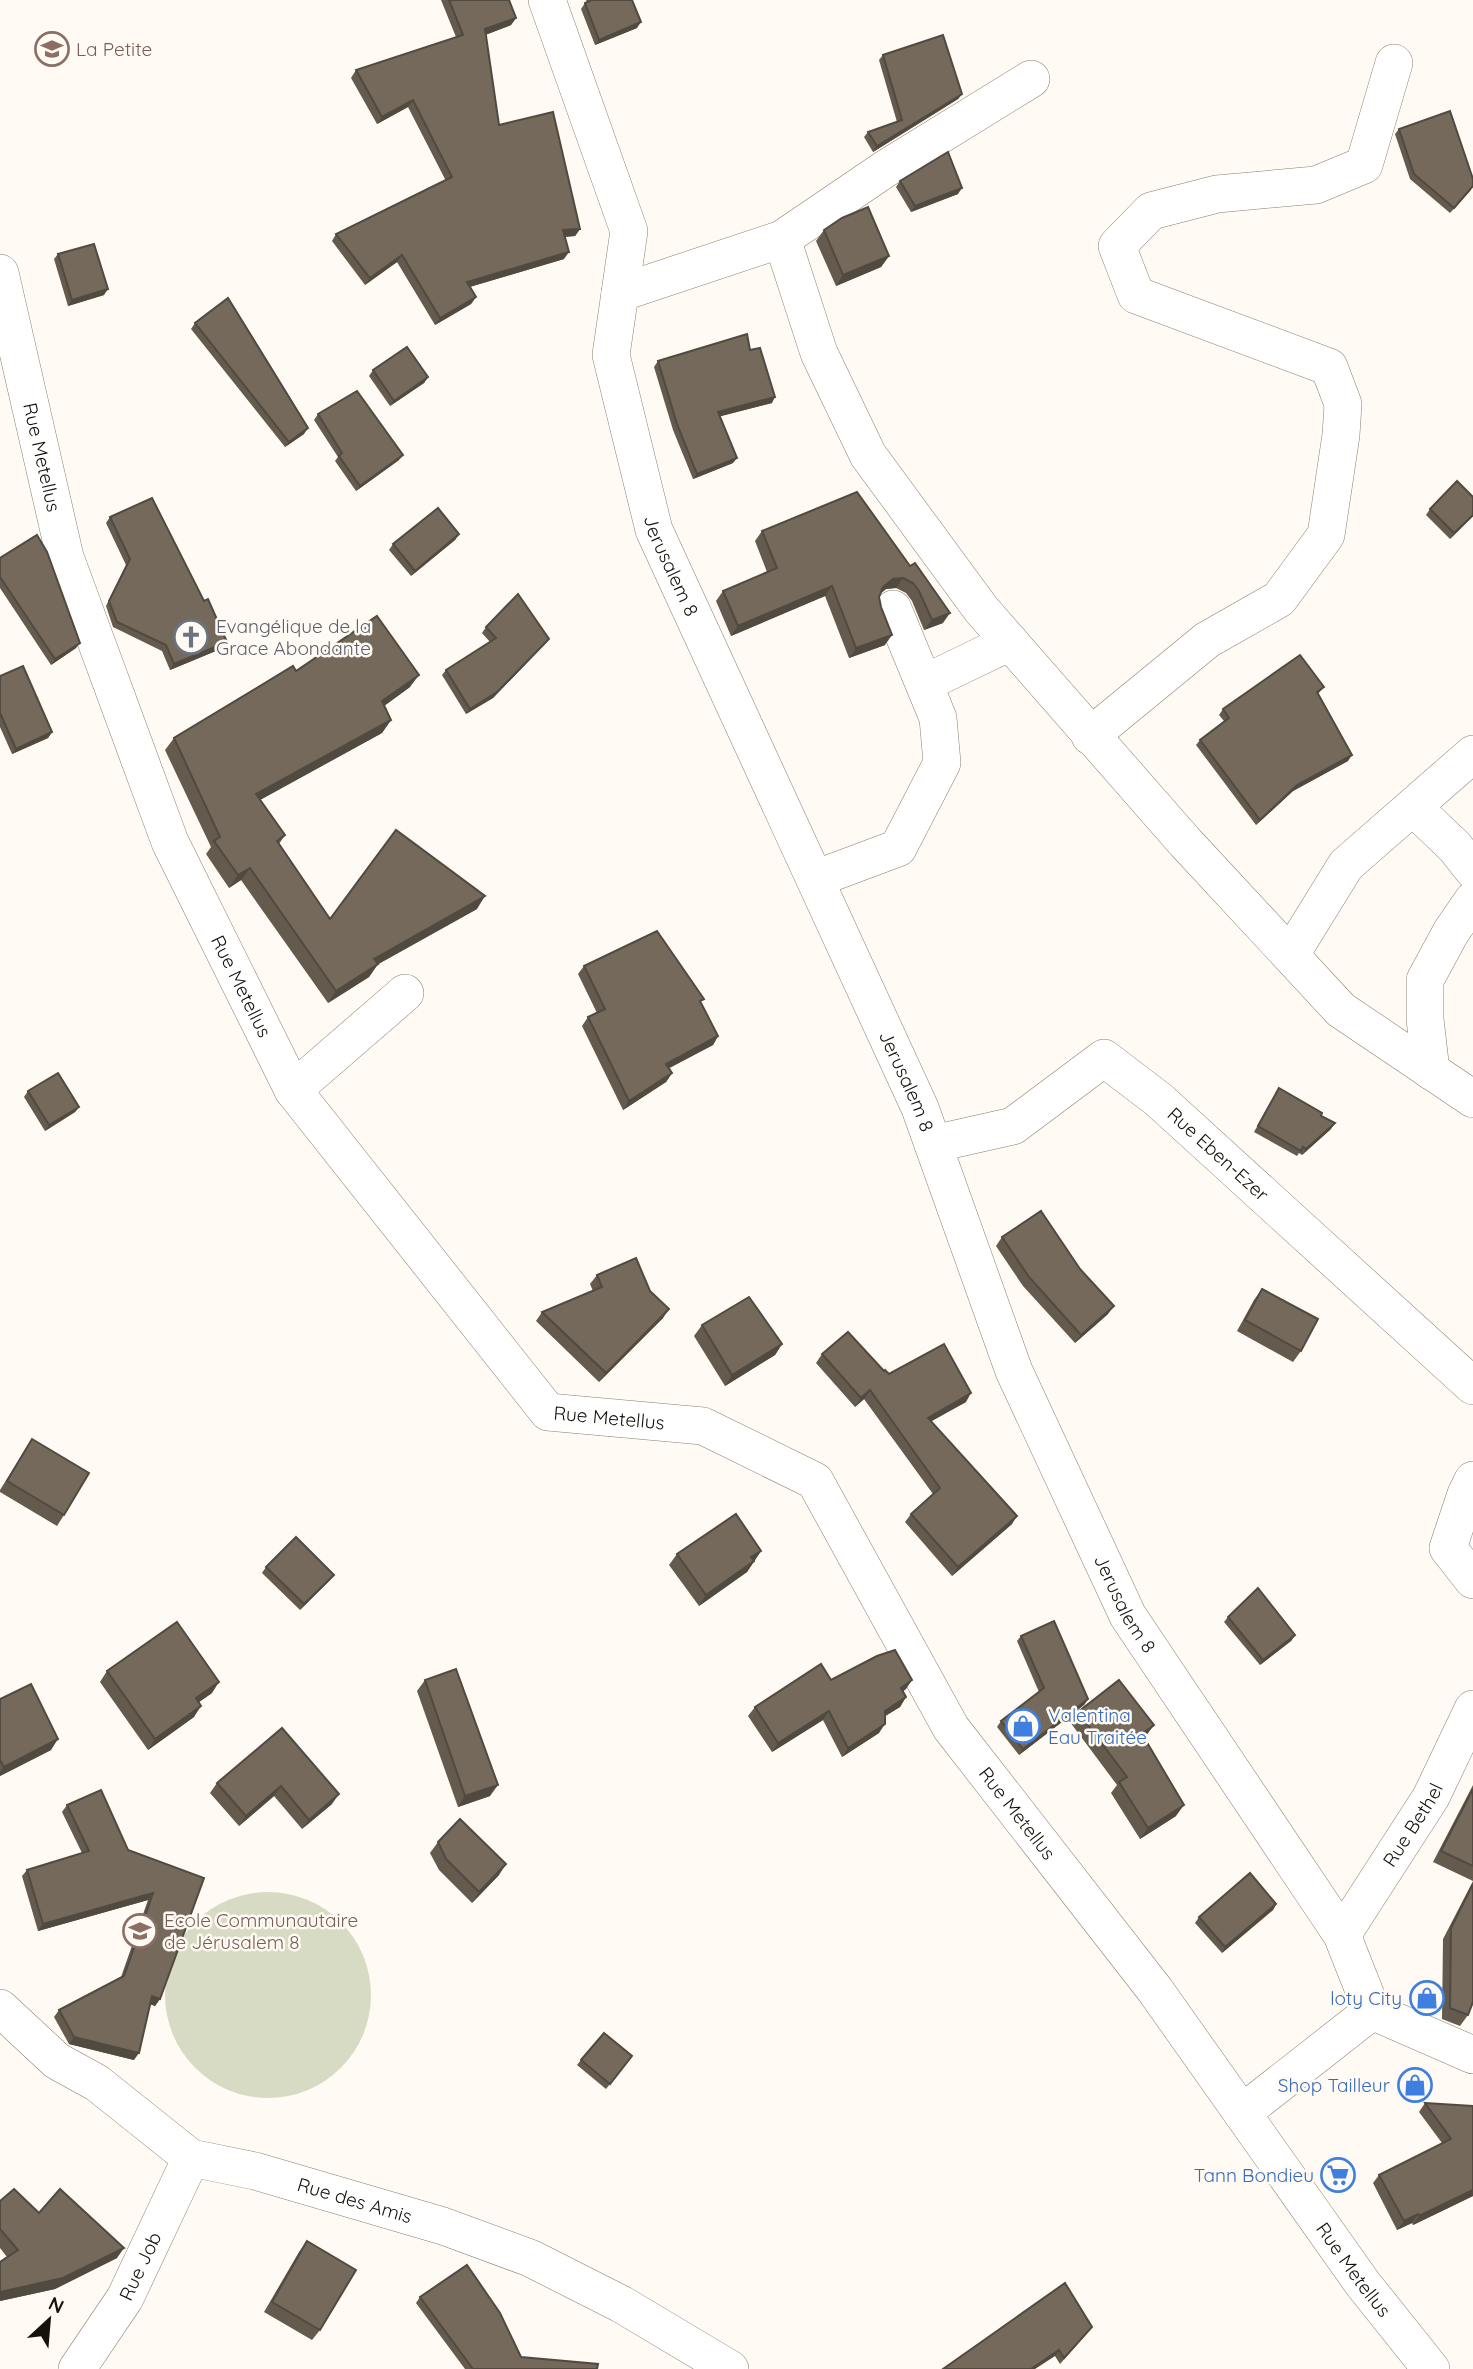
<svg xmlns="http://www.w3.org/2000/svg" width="1473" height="2369" viewBox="0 0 1473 2369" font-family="Quicksand,sans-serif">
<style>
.green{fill:#d8dbc4}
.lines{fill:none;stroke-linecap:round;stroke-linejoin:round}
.street-casing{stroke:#8a7f70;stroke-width:38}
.street{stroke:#fff;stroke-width:37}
.wall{fill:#645a4e}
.shaded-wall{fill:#514a40}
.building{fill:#74695b;stroke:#514a40;stroke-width:2}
.labels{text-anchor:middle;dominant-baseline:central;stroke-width:5;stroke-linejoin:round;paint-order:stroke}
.education-label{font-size:19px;fill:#785e54;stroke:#fffaf3;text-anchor:start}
.street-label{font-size:19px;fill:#15110b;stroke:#fffaf3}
.worship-label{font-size:19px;fill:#5b616d;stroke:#fffaf3;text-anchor:start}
.shop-label{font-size:19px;fill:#366cbe;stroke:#fffaf3;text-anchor:end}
</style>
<rect width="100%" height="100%" fill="#fffaf3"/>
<circle class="green" cx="268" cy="1995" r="103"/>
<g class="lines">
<g class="street-casing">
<g id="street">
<path id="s1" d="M547 0 629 231 611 355 654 530 920 1108 1014 1371 1128 1616 1342 1935 1372 2011 1473 2055"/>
<polyline points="782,239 819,353 868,455 981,609 1185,842 1341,1010 1473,1099"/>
<path id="s2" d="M0 273 65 557 170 842 293 1090 548 1412 703 1426 815 1481 951 1728 1155 1990 1363 2284 1431 2369"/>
<polyline points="620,293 782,239 885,169 1031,79"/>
<polyline points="925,683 1010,642"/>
<polyline points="1090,736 1207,640 1279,599 1326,535 1341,435 1343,404 1329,367 1136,295 1117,246 1151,211 1217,194 1316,185 1364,165 1394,63"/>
<polyline points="1413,807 1455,847 1473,870"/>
<polyline points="815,879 898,848 942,763 938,718 893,609"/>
<polyline points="1291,954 1346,865 1473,754"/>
<polyline points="1431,1071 1425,1019 1425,980 1451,932 1473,900"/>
<polyline points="293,1090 405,993"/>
<path id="s3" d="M933 1144 1013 1126 1104 1058 1159 1100 1473 1386"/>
<polyline points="1473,1480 1466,1494 1448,1548 1473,1580"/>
<path id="s4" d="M1342 1935 1431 1797 1473 1709"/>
<path id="s5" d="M0 2008 57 2061 97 2083 191 2158 255 2171 443 2226 530 2258 621 2304 730 2369"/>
<polyline points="1242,2113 1372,2011"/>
<path id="s6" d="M77 2369 125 2298 191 2158"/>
</g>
</g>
<use href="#street" class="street"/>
</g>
<g class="wall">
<polygon points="441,0 509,0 516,18 511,25 485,35 499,125 580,229 575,236 565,237 564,259 470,287 476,297 471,304 435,325 397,262 365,285 332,241 336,234 446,181 408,107 377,124 351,78 356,70 456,37"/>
<polygon points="586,0 632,0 637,28 595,45 581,9 585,3 587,2"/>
<polygon points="883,55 962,94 958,99 873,152 864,137 868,132 897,122 879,60"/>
<polygon points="1399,129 1471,190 1450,213 1410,179 1395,134"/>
<polygon points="900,181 958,194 911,212 896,187"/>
<polygon points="824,230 889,256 881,267 836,286 816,241"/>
<polygon points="58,254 104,295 68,306 54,259"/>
<polygon points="195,323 304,434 285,447 191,329"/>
<polygon points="750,350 772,403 720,416 733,463 693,479 673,430 654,367 658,361"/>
<polygon points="373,370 428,377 424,383 390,406 369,376"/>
<polygon points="318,414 399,460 356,491 335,461 338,457 314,420"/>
<polygon points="857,492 943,623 924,630 912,601 906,593 896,588 886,589 881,593 879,597 885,645 849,658 825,596 731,636 716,601 723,591 767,572 755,541 762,531"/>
<polygon points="1430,509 1473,516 1450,539 1426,515"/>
<polygon points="110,517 204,601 227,642 223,648 170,670 162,651 113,627 106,606 126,565 106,523"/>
<polygon points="459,534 455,540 411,576 389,550 393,544"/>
<polygon points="0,558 76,648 51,665 0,588"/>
<polygon points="486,627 549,639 545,644 493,698 466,714 442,675 446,670 490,642 482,633"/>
<polygon points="296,671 410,687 384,706 391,720 382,733 260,800 285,835 279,844 330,919 477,909 378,964 369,977 328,1003 241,880 229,888 206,854 211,847 165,750 174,738"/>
<polygon points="0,676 52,732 48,738 12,754 0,727"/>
<polygon points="1324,687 1318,694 1348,761 1293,791 1256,825 1196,745 1200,740 1224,721 1219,715 1223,709"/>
<polygon points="584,966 718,1036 713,1045 669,1068 672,1073 666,1082 623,1110 582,1026 588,1017 597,1013 578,974"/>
<polygon points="1279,1088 1321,1116 1331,1129 1302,1155 1299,1153 1297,1156 1254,1132"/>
<polygon points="28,1091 79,1107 75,1112 45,1131 24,1097"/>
<polygon points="1002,1237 1108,1314 1075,1343 1023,1286 996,1246"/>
<polygon points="597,1275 650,1291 663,1318 599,1382 536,1321 542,1312 593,1291 590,1284"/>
<polygon points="1262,1289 1301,1351 1293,1362 1237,1331 1254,1300"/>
<polygon points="702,1325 782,1344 775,1355 725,1386 694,1336"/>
<polygon points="822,1354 884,1371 966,1402 931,1421 1012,1524 952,1576 905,1522 911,1514 933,1494 864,1399 855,1407 816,1363"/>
<polygon points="32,1439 64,1515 57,1526 0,1492 0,1490"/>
<polygon points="761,1551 747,1572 699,1606 669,1565 677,1554"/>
<polygon points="266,1567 330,1580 300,1610 262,1573"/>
<polygon points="1228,1617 1295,1635 1291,1641 1260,1665 1224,1622"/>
<polygon points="1021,1636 1088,1699 1084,1705 1019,1755 997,1727 1001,1721 1039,1692 1017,1641"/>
<polygon points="107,1671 212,1693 199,1702 194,1717 148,1750 100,1682"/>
<polygon points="425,1680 490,1796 458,1807 417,1691"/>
<polygon points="831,1680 906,1689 903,1691 906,1697 900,1707 885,1716 879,1733 842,1757 823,1720 772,1752 748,1716 755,1707"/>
<polygon points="0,1699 51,1750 0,1776"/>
<polygon points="1078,1712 1154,1725 1144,1737 1176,1816 1140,1839 1111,1793 1117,1785 1070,1722"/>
<polygon points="282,1728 332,1804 302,1829 274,1796 239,1826 210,1793 217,1783"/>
<polygon points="1473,1785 1473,2002 1468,2015 1460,2026 1442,2019 1443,1939 1473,1881 1433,1862"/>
<polygon points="67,1805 128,1850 204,1878 160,1999 155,2006 150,2004 134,2060 69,2044 54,2017 59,2010 121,1977 148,1900 38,1931 22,1876 27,1870 82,1853 62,1812"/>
<polygon points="438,1842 499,1875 472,1903 439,1870 430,1853"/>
<polygon points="1276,1904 1273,1910 1222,1953 1195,1923 1199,1917"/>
<polygon points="632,2056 606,2089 577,2065 581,2060"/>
<polygon points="1425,2103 1473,2106 1473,2196 1413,2225 1412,2223 1397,2230 1373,2183 1379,2175 1442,2143 1419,2112"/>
<polygon points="0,2201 39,2213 117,2258 55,2289 0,2301 0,2262 7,2257 0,2248"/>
<polygon points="307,2241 320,2330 312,2340 264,2312 299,2252"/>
<polygon points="420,2297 521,2357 597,2369 465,2369 416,2303"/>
<polygon points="1088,2332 1060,2364 1055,2356 943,2369"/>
</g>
<g class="shaded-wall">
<polygon points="516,18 511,25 480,37 485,29"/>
<polygon points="641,22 637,28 595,45 599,40"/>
<polygon points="962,94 958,99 873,152 877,146"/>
<polygon points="413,100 408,107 377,124 382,117"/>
<polygon points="962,188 958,194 911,212 915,206"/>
<polygon points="580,229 575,236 558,237 563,230"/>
<polygon points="569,252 564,259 462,289 467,282"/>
<polygon points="402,255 397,262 365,285 370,278"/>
<polygon points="889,256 881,267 836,286 843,275"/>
<polygon points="108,289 104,295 68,306 72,300"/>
<polygon points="476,297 471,304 435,325 440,318"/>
<polygon points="428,377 424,383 390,406 394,401"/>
<polygon points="775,397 772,403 714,418 718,412"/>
<polygon points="308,428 304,434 285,447 289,442"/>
<polygon points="403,455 399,460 356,491 360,486"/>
<polygon points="737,458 733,463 693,479 697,474"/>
<polygon points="1473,515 1473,516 1450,539 1454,533"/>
<polygon points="459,534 455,540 411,576 415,571"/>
<polygon points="903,578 896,588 886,589 876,597 883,587 893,579"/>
<polygon points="832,586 825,596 731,636 738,626"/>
<polygon points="950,613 943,623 924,630 932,620"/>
<polygon points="892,635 885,645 849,658 856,648"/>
<polygon points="549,639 545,644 493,698 466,714 470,709"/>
<polygon points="227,642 223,648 170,670 174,664"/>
<polygon points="80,643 76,648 51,665 55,659"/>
<polygon points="419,675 410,687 373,714 382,701"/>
<polygon points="391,720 382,733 247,807 256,794"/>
<polygon points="52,732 48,738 12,754 16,749"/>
<polygon points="1352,755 1348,761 1293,791 1256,825 1260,820 1297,785"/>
<polygon points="250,868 241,880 229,888 238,875"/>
<polygon points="485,896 477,909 366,971 374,959"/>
<polygon points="378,964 369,977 328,1003 336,991"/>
<polygon points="718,1036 713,1045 660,1073 666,1064"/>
<polygon points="672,1073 666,1082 623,1110 629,1101"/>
<polygon points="79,1107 75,1112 45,1131 49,1125"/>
<polygon points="1335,1123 1331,1129 1302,1155 1306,1149"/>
<polygon points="1114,1306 1108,1314 1075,1343 1081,1335"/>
<polygon points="669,1309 663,1318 599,1382 606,1373"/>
<polygon points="782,1344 775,1355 725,1386 732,1375"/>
<polygon points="870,1390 864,1399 855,1407 861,1398"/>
<polygon points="971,1393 966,1402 923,1426 928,1418"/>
<polygon points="1017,1516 1012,1524 952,1576 958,1567"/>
<polygon points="761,1551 747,1572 699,1606 706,1595 751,1557"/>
<polygon points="334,1575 330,1580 300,1610 304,1604"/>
<polygon points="1295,1635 1291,1641 1260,1665 1263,1660"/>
<polygon points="912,1680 906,1689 895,1697 901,1688"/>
<polygon points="219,1682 212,1693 189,1709 196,1698"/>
<polygon points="906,1697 900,1707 879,1720 885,1711"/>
<polygon points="1088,1699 1084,1705 1019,1755 1023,1749"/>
<polygon points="201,1706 194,1717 148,1750 155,1739"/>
<polygon points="829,1711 823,1720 772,1752 778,1743"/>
<polygon points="885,1724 879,1733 842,1757 848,1748"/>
<polygon points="1154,1725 1146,1736 1134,1745 1142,1734"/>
<polygon points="58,1739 51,1750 0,1776 0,1772 4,1767"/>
<polygon points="498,1785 490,1796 458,1807 465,1796"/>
<polygon points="281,1786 274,1796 239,1826 246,1816"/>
<polygon points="339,1794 332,1804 302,1829 309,1820"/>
<polygon points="1184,1805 1176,1816 1140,1839 1148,1828"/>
<polygon points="506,1864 499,1875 472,1903 479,1892"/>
<polygon points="153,1893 148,1900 38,1931 43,1924"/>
<polygon points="1276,1904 1273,1910 1222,1953 1225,1947"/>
<polygon points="152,1996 160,1999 155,2006 147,2003"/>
<polygon points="74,2037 139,2053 134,2060 69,2044"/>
<polygon points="1473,2190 1473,2196 1413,2225 1419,2216"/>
<polygon points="1418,2214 1412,2223 1397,2230 1404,2221"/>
<polygon points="124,2248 117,2258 55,2289 0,2301 0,2292"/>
<polygon points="1059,2350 1055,2356 1035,2369 1031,2369"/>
</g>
<g class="building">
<polygon points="449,0 509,0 516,18 485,29 499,125 553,112 580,229 563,230 569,252 467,282 476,297 440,318 402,255 370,278 336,234 452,177 413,100 382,117 356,70 463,35"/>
<polygon points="592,0 632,0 641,22 599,40 585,3"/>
<polygon points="943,35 962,94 877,146 868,132 902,120 883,55"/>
<polygon points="1450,111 1473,179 1473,186 1454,208 1414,174 1399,129"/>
<polygon points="948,152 962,188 915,206 900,181"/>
<polygon points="868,207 889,256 843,275 824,230 842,218"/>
<polygon points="94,244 108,289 72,300 58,254"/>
<polygon points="228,298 308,428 289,442 195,323"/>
<polygon points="747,334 750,350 760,348 775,397 718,412 737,458 697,474 677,424 658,361"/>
<polygon points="407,347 428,377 394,401 373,370"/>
<polygon points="357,391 403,455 360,486 339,456 342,453 318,414"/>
<polygon points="1457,481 1473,497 1473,515 1454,533 1430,509"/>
<polygon points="857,492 910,566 915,563 950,613 932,620 919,591 913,583 903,578 893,579 883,587 879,597 881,607 892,635 856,648 832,586 738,626 723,591 777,568 762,531"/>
<polygon points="152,498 204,601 208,599 227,642 174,664 166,645 117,622 109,601 130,559 110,517"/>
<polygon points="438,508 459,534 415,571 393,544"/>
<polygon points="37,535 47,552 80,643 55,659 0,577 0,558"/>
<polygon points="518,594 549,639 497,692 470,709 446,670 496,638 486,627"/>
<polygon points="377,616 419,675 382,701 391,720 256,794 285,835 277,841 330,919 396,830 485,896 374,959 378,964 336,991 250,868 238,875 214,841 220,837 174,738 293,666 296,671"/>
<polygon points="1300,655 1324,687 1317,692 1352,755 1297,785 1260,820 1200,740 1229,718 1223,709"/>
<polygon points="23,666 52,732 16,749 0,713 0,676"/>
<polygon points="657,931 704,999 700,1001 718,1036 666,1064 672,1073 629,1101 588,1017 605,1009 584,966"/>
<polygon points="58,1073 79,1107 49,1125 28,1091"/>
<polygon points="1279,1088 1322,1113 1321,1116 1335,1123 1306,1149 1303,1147 1301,1151 1258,1126"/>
<polygon points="1041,1211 1080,1269 1114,1306 1081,1335 1029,1277 1002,1237"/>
<polygon points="636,1258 650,1291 669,1309 606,1373 542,1312 602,1287 597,1275"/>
<polygon points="1262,1289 1318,1319 1301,1351 1245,1320"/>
<polygon points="749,1297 782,1344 732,1375 702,1325"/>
<polygon points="848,1332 884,1371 885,1370 889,1374 944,1344 971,1393 928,1418 1017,1516 958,1567 911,1514 940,1488 870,1390 861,1398 822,1354"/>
<polygon points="32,1439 89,1473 64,1515 7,1481"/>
<polygon points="736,1514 761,1551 751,1557 754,1561 706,1595 677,1554"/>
<polygon points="296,1537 334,1575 304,1604 266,1567"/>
<polygon points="1258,1588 1295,1635 1263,1660 1228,1617"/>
<polygon points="1054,1621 1088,1699 1023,1749 1001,1721 1044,1688 1021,1636"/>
<polygon points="177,1622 219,1682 196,1698 201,1706 155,1739 107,1671"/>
<polygon points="895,1650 912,1680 901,1688 906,1697 885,1711 885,1724 848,1748 829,1711 778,1743 755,1707 821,1664 831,1680 877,1656"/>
<polygon points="456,1669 498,1785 465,1796 425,1680"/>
<polygon points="1119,1680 1154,1725 1142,1734 1184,1805 1148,1828 1119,1782 1127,1777 1078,1712"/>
<polygon points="31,1684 58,1739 4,1767 0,1760 0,1699"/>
<polygon points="282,1728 339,1794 309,1820 281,1786 246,1816 217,1783"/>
<polygon points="1473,1789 1473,1866 1441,1851"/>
<polygon points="101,1790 128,1850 204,1878 160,1999 152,1996 139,2053 74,2037 59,2010 124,1976 153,1893 43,1924 27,1870 89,1851 67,1805"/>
<polygon points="460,1819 506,1864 479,1892 446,1859 438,1842"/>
<polygon points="1250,1873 1276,1904 1225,1947 1199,1917"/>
<polygon points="1473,1884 1473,2002 1468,2015 1450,2008 1451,1928"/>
<polygon points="604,2033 632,2056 610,2084 581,2060"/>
<polygon points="1425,2103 1473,2106 1473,2190 1419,2216 1418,2214 1404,2221 1379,2175 1451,2139"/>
<polygon points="14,2189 39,2213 60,2189 124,2248 63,2278 0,2292 0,2262 18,2250 0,2229 0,2201"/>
<polygon points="307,2241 356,2270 320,2330 272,2302"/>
<polygon points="467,2265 500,2313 521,2357 598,2364 597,2369 473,2369 420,2297"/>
<polygon points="1065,2283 1092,2327 1064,2358 1059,2350 1031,2369 943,2369"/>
</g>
<defs>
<g id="school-ring" transform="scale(1.75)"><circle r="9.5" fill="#fffaf3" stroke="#8d6e63" stroke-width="1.5"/><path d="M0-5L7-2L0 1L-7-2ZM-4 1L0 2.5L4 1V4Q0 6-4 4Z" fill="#8d6e63"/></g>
<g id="church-ring" transform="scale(1.75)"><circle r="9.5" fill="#fffaf3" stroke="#6b7280" stroke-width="1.5"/><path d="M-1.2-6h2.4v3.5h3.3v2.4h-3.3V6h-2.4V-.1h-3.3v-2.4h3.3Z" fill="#6b7280"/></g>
<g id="shop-ring" transform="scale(1.75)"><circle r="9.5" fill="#fffaf3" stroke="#3f7fe0" stroke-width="1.5"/><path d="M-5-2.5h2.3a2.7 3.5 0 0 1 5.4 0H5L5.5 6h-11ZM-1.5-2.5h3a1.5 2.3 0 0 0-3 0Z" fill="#3f7fe0"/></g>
<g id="supermarket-ring" transform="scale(1.75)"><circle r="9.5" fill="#fffaf3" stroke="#3f7fe0" stroke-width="1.5"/><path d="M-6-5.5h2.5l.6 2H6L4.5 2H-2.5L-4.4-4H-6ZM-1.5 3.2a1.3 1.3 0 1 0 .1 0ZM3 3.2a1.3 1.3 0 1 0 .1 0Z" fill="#3f7fe0"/></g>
</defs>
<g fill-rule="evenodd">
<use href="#school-ring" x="52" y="49"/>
<use href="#church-ring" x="191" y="637"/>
<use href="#shop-ring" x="1023" y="1726"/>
<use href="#school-ring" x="140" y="1931"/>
<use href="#shop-ring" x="1427" y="1998"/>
<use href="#shop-ring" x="1415" y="2085"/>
<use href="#supermarket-ring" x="1338" y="2175"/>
</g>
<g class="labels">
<g class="education-label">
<text x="76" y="49">La Petite</text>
<text x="164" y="1920">Ecole Communautaire<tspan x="164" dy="22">de Jérusalem 8</tspan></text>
</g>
<g class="street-label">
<text stroke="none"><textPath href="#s2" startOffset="189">Rue Metellus</textPath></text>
<text stroke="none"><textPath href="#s1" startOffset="590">Jerusalem 8</textPath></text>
<text stroke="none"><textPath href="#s2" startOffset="756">Rue Metellus</textPath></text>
<text stroke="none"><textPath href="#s1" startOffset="1157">Jerusalem 8</textPath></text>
<text stroke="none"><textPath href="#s3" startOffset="345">Rue Eben-Ezer</textPath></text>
<text stroke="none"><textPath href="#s2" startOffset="1344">Rue Metellus</textPath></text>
<text stroke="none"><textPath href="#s1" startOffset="1724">Jerusalem 8</textPath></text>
<text stroke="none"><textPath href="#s2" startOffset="1953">Rue Metellus</textPath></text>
<text stroke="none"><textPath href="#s4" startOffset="131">Rue Bethel</textPath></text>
<text stroke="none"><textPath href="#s5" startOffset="413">Rue des Amis</textPath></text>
<text stroke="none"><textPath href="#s6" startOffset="121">Rue Job</textPath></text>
<text stroke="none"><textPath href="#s2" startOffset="2520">Rue Metellus</textPath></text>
</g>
<g class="worship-label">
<text x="216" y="626">Evangélique de la<tspan x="216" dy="22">Grace Abondante</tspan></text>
</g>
<g class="shop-label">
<text x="1048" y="1715" text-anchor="start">Valentina<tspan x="1048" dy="22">Eau Traitée</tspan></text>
<text x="1402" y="1998">loty City</text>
<text x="1390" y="2085">Shop Tailleur</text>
<text x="1314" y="2175">Tann Bondieu</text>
</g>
</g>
<g transform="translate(49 2320) rotate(26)" stroke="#fffaf3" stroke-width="5" paint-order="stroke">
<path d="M0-5L12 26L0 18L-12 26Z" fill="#15110b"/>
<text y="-10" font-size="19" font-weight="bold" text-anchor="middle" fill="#15110b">N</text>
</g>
</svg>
